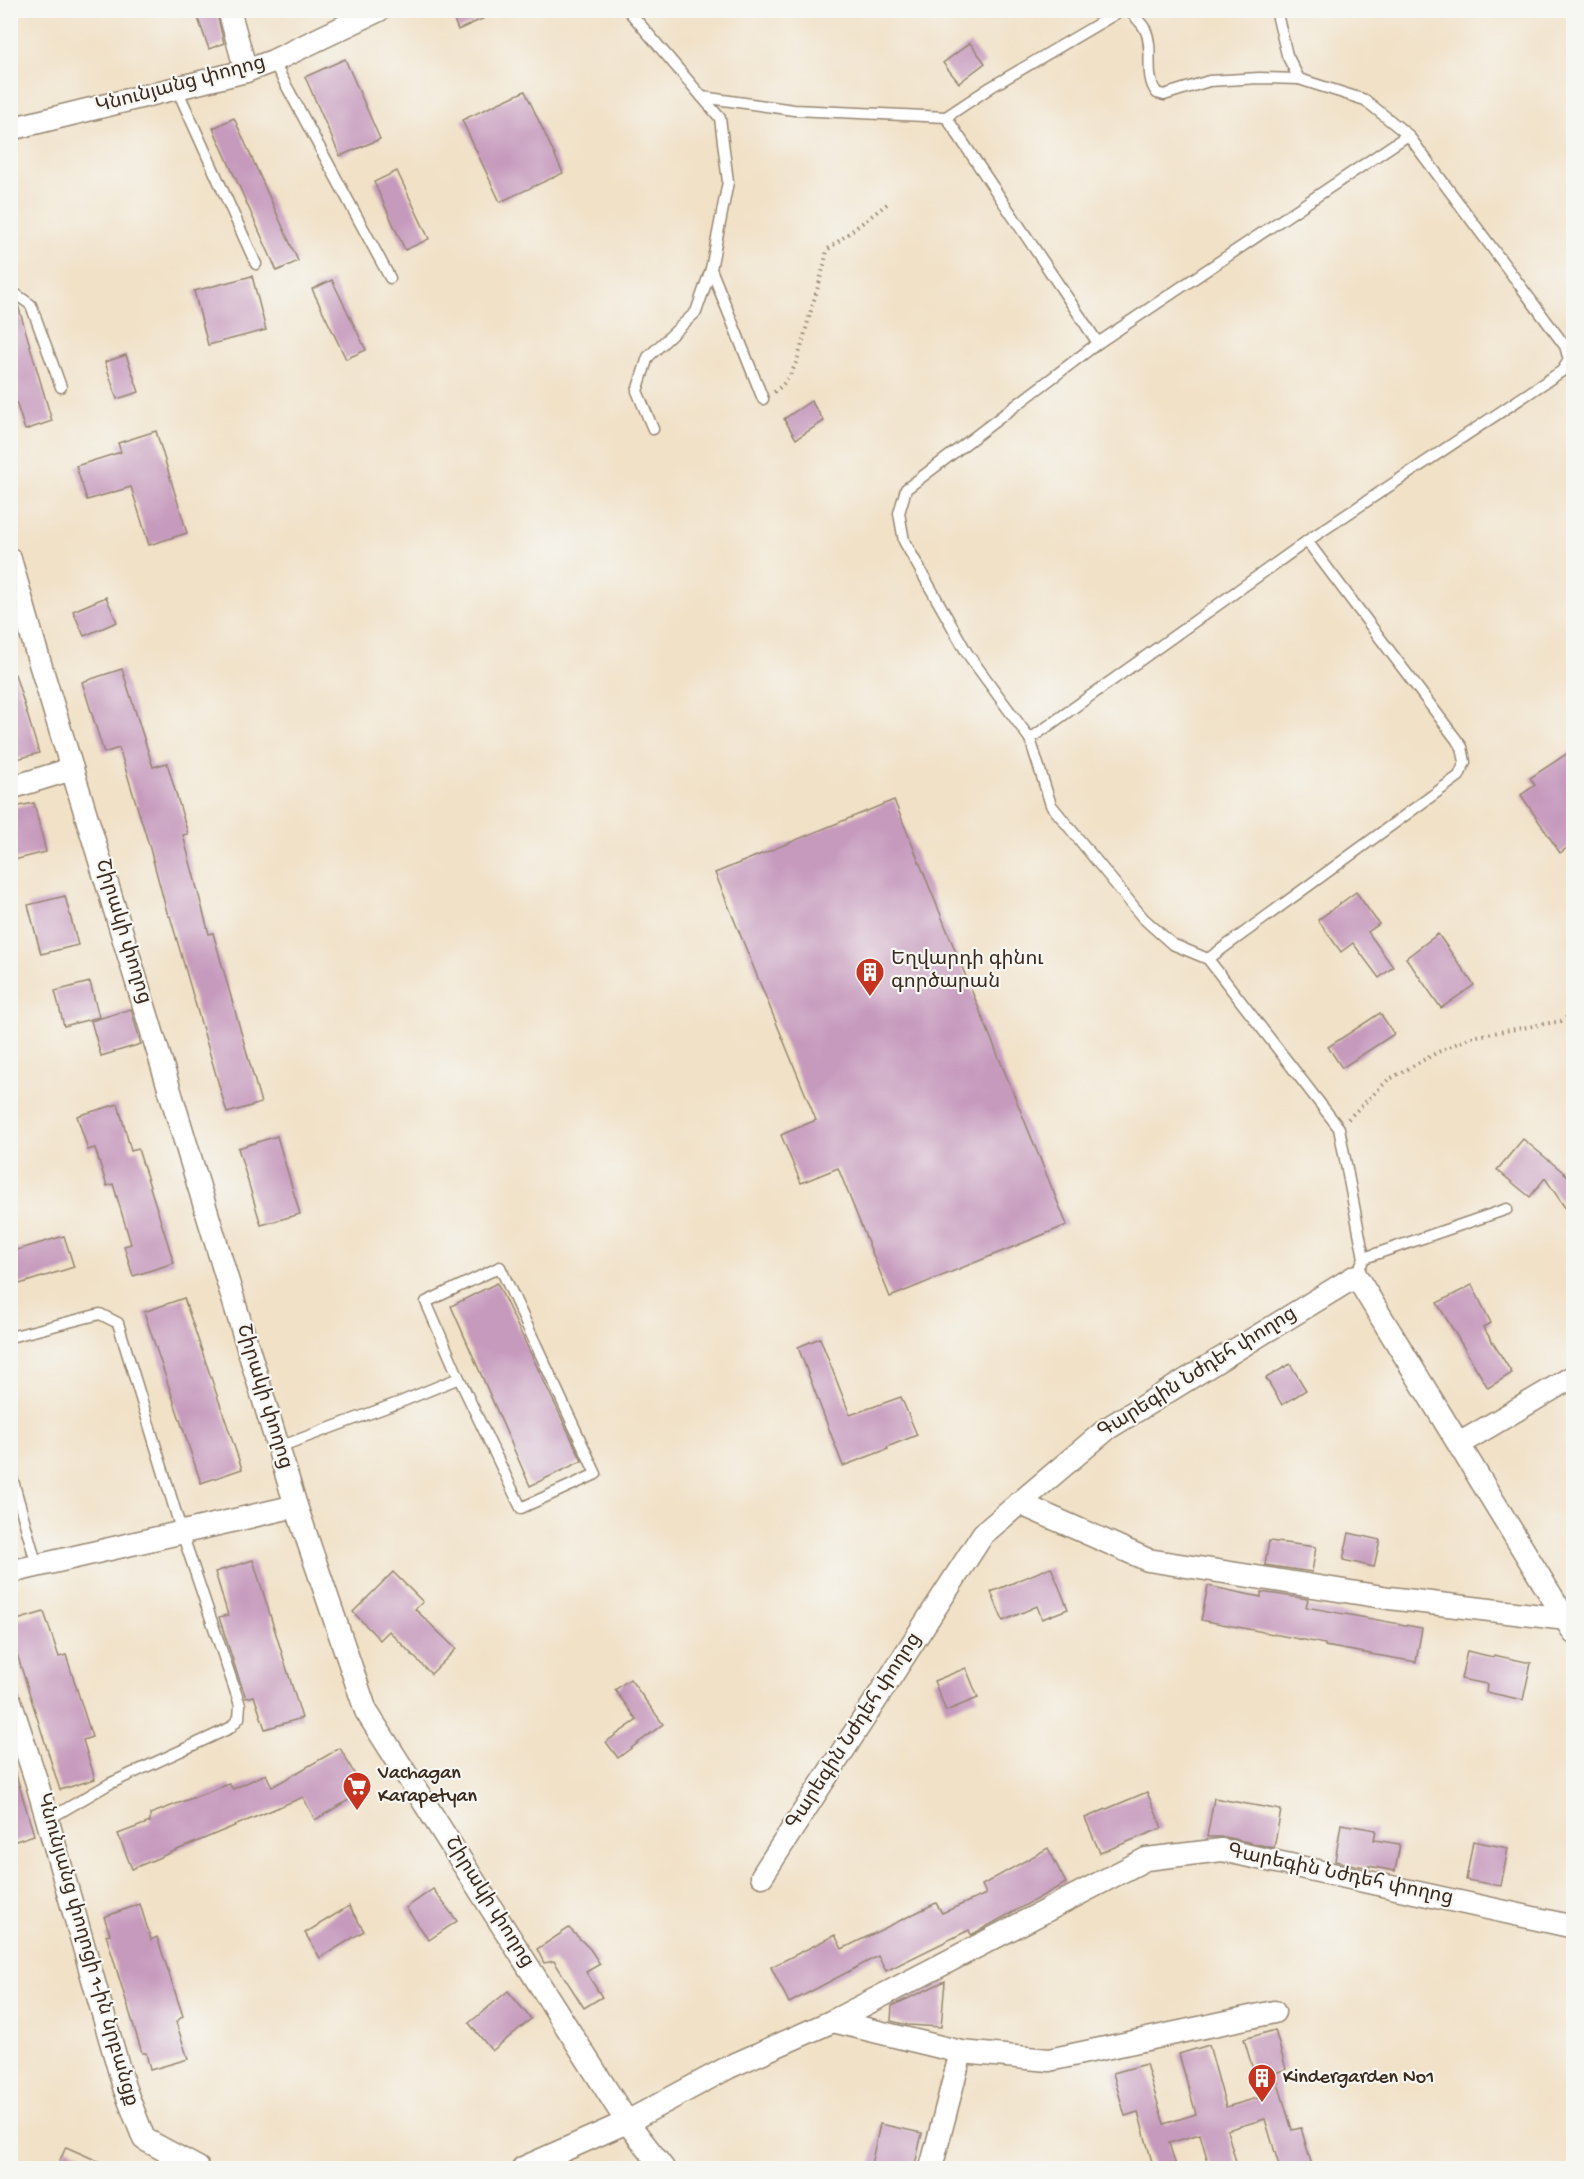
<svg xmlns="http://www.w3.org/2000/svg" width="1584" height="2179" viewBox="0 0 1584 2179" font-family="'Gochi Hand','Noto Sans Armenian',sans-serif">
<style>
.building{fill:#c69abd}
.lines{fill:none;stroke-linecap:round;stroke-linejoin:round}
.service-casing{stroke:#968672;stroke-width:13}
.minor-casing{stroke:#968672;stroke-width:25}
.path{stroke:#968672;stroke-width:4;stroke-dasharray:1.5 4.5;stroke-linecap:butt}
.service{stroke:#fff;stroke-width:10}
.minor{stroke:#fff;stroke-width:22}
.labels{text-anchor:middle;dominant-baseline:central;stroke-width:4.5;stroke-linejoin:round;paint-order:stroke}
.street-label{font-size:20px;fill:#3b2a1e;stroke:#f6f6f2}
.poi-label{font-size:20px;fill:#3b2a1e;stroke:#f6f6f2;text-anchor:start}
</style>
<rect width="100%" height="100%" fill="#f6f6f2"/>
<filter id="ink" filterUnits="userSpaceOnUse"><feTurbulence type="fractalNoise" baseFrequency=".0167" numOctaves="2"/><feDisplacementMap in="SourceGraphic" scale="12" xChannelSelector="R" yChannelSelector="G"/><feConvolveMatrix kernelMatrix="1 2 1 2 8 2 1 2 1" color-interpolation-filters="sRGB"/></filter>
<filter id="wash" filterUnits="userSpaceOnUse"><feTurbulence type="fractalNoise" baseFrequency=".008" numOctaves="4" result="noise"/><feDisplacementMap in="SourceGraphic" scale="24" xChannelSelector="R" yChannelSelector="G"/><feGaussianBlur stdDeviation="1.35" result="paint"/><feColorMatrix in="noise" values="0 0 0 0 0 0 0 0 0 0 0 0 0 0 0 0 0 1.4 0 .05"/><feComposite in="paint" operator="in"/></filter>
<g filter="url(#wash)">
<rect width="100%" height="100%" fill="#f1e1c7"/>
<g id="blocks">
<g class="building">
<polygon points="195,10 216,10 224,43 209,49"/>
<polygon points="450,10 502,10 458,30"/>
<polygon points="970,43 985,63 959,83 943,63"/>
<polygon points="345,59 380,139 340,156 305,77"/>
<polygon points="525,91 563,173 500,202 462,120"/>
<polygon points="234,118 298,261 277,271 213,128"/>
<polygon points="397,171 429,239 405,250 374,182"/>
<polygon points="252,276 266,330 208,345 194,291"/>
<polygon points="332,280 366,350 346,359 312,289"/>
<polygon points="10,302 18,305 52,421 25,430 10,383"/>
<polygon points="126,355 139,392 117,399 105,362"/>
<polygon points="811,401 824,421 796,439 784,419"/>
<polygon points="156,431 187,533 149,545 131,487 87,500 76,466 121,452 118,443"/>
<polygon points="106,597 117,622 84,636 73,611"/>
<polygon points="122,669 153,767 167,763 188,834 183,835 209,934 213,933 261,1103 227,1113 170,916 168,916 149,845 119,748 104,753 82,682"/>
<polygon points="15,674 39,753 10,761 10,675"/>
<polygon points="1574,749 1574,843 1560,853 1521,795 1535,785 1530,778"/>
<polygon points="894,800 1067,1225 890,1297 838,1168 801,1183 781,1135 816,1120 715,873"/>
<polygon points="34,803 46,852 10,861 10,808"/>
<polygon points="1356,892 1379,924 1368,932 1393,967 1379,978 1353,943 1341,952 1318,920"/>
<polygon points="65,896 78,945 41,954 28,905"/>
<polygon points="1438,934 1474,985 1441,1008 1406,958"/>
<polygon points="90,982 99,1017 64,1026 55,991"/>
<polygon points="131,1009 141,1044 101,1056 91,1021"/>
<polygon points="1380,1013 1394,1034 1342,1068 1328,1047"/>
<polygon points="118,1104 131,1151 138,1149 174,1263 133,1276 124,1246 131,1244 113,1184 107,1186 95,1148 88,1150 77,1116"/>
<polygon points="277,1136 300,1214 261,1225 238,1148"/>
<polygon points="1523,1139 1574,1181 1574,1221 1545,1178 1530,1197 1497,1170"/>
<polygon points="64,1236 74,1267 10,1287 10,1252"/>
<polygon points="497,1283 582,1461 530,1486 451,1306"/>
<polygon points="1472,1285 1491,1323 1483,1327 1512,1373 1488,1388 1437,1303"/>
<polygon points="184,1298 242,1469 201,1483 144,1312"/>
<polygon points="820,1338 850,1415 901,1397 917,1435 887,1447 888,1449 843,1466 798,1347"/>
<polygon points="1290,1364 1306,1390 1282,1405 1266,1378"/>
<polygon points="1349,1533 1380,1540 1374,1567 1343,1560"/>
<polygon points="1269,1541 1316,1547 1312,1572 1265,1565"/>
<polygon points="253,1560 302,1718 265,1729 254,1696 246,1698 236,1670 219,1617 228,1615 215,1572"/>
<polygon points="1051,1567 1068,1609 1042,1619 1037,1606 1003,1621 991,1592"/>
<polygon points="393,1572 423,1602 415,1609 456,1649 431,1674 389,1631 380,1640 353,1612"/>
<polygon points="1208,1586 1261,1597 1261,1592 1308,1599 1306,1607 1422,1628 1416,1662 1325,1646 1325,1644 1201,1620"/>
<polygon points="44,1612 59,1657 66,1655 92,1737 83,1740 95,1779 60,1790 10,1632 10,1622"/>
<polygon points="1467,1651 1493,1657 1494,1655 1531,1663 1523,1700 1486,1692 1487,1684 1461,1679"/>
<polygon points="966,1668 978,1698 946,1711 934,1681"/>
<polygon points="630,1679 663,1724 618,1758 606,1742 637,1720 615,1690"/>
<polygon points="340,1748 364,1791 315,1820 303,1797 132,1869 118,1834 150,1822 150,1814 229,1784 233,1789 266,1774 272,1787"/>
<polygon points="15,1771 34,1835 10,1843 10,1772"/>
<polygon points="1147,1792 1162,1828 1100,1853 1085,1818"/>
<polygon points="1214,1798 1281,1810 1274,1848 1225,1837 1207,1837"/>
<polygon points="1341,1824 1376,1830 1374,1840 1400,1844 1395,1871 1369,1866 1369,1868 1335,1861"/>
<polygon points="1473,1841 1508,1848 1501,1886 1466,1880"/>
<polygon points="1048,1848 1066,1883 971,1935 969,1930 886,1971 878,1956 789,2003 771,1967 835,1935 842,1949 936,1903 942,1913 986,1894 982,1885"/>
<polygon points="433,1889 457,1921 429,1940 406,1908"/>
<polygon points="140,1904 151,1940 157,1937 183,2016 176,2022 188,2059 150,2070 146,2053 142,2053 106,1935 110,1934 104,1917"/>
<polygon points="349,1906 364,1931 320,1958 305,1933"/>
<polygon points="569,1928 590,1949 600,1964 586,1972 602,1997 584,2008 554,1961 544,1963 537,1949"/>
<polygon points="945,1981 941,2027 908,2025 891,2021 892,2006"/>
<polygon points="508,1991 531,2019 492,2051 469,2023"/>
<polygon points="1275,2030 1286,2069 1275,2073 1292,2130 1301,2128 1313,2169 1280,2169 1265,2119 1227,2130 1238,2169 1210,2169 1200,2134 1169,2143 1177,2169 1154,2169 1138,2112 1125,2116 1113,2073 1146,2064 1164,2124 1196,2114 1179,2054 1209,2045 1226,2107 1261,2097 1244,2039"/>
<polygon points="880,2124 922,2133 914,2169 870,2169"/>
<polygon points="66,2147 116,2169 56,2169"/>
</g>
</g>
</g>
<g filter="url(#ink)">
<use href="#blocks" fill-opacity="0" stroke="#968672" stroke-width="1.5"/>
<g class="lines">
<g class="service-casing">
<g id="service">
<polyline points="628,10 720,118 728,182 711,269 696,312 648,357 637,391 653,429"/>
<path d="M1129 10C1134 16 1141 22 1145 29 1155 49 1143 76 1157 93L1164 95 1209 81 1259 78 1299 79"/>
<polyline points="273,61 390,278"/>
<polyline points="177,89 256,264"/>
<polyline points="702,97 794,110 946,117 991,87 1122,10"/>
<polyline points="946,117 1098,343"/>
<polyline points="711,269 763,399"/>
<polyline points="10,294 17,295 31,305 61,387"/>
<polyline points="1307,541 1462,747 1465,762 1459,776 1208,959 1339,1128 1364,1258 1356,1276"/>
<polyline points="1030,739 1307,541 1562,371 1569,360 1565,346 1408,135 1365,100 1299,79 1287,55 1276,10"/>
<polyline points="1208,959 1172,944 1143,918 1051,805 1030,739 967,653 904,541 899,513 906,489 1098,343 1408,135"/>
<polyline points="1364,1258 1507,1209"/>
<polyline points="10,1337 100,1314 118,1323 182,1533 240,1705 239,1718 230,1728 109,1784 47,1820"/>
<polyline points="279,1447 403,1401 459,1378 426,1302 500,1267 596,1474 521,1508 459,1378"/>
<polyline points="10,1470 37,1566"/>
</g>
</g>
<g class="minor-casing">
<g id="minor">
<polyline points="229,10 246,71"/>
<polyline points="10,129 246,71 273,61 379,10"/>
<polyline points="10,559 35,647 296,1506 366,1711 627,2122 663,2168"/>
<polyline points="10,788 72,769"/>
<polyline points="1459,1444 1574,1376"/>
<polyline points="1019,1503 1148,1560 1389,1598 1566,1619"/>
<polyline points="10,1572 296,1506"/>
<polyline points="10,1701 36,1780 124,2087 144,2139 198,2168"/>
<polyline points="762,1876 983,1534 1108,1428 1356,1276 1574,1633"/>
<polyline points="833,2021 961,2052 1049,2060 1274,2012"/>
<polyline points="523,2168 627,2122 729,2067 833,2021 1146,1859 1222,1850 1574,1927"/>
<polyline points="931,2168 961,2052"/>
</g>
</g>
<g class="path">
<path d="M774 392C798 376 801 344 809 318 815 295 823 273 827 250L887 204"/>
<polyline points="1348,1119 1388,1080 1436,1053 1471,1037 1561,1021 1574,1013"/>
</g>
<use href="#service" class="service"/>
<use href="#minor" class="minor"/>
</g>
</g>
<defs>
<g id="building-pin" transform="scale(1.5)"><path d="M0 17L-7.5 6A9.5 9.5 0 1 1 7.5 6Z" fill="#c8321e" stroke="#f6f6f2"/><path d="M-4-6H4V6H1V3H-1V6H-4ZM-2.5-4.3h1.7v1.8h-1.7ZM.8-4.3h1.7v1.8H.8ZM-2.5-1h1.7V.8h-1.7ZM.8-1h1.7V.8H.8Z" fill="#fff"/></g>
<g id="supermarket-pin" transform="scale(1.5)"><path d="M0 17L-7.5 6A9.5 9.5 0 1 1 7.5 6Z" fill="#c8321e" stroke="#f6f6f2"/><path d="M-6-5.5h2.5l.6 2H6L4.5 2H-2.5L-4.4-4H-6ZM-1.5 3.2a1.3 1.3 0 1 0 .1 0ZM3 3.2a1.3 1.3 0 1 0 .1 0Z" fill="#fff"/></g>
</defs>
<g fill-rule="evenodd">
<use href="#building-pin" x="870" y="972"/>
<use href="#supermarket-pin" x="357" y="1786"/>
<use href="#building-pin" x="1262" y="2078"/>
</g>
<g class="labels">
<g class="street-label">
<text transform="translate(181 86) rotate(-15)">Կնունյանց փողոց</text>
<text transform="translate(122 932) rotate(73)">Շիրակի փողոց</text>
<text transform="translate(1198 1374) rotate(-32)">Գարեգին Նժդեհ փողոց</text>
<text transform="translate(263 1397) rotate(73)">Շիրակի փողոց</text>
<text transform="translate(855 1732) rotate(-57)">Գարեգին Նժդեհ փողոց</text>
<text transform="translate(1340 1876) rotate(12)">Գարեգին Նժդեհ փողոց</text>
<text transform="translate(488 1903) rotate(58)">Շիրակի փողոց</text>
<text transform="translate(86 1950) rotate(74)">Կնունյանց փողոցի 1-ին նրբանցք</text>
</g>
<g class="poi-label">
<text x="891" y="960">Եղվարդի գինու<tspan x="891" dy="23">գործարան</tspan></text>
<text x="378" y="1774">Vachagan<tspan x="378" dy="23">Karapetyan</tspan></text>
<text x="1283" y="2078">Kindergarden No1</text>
</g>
</g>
<rect width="1584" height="2179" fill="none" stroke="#f6f6f2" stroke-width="36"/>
</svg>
